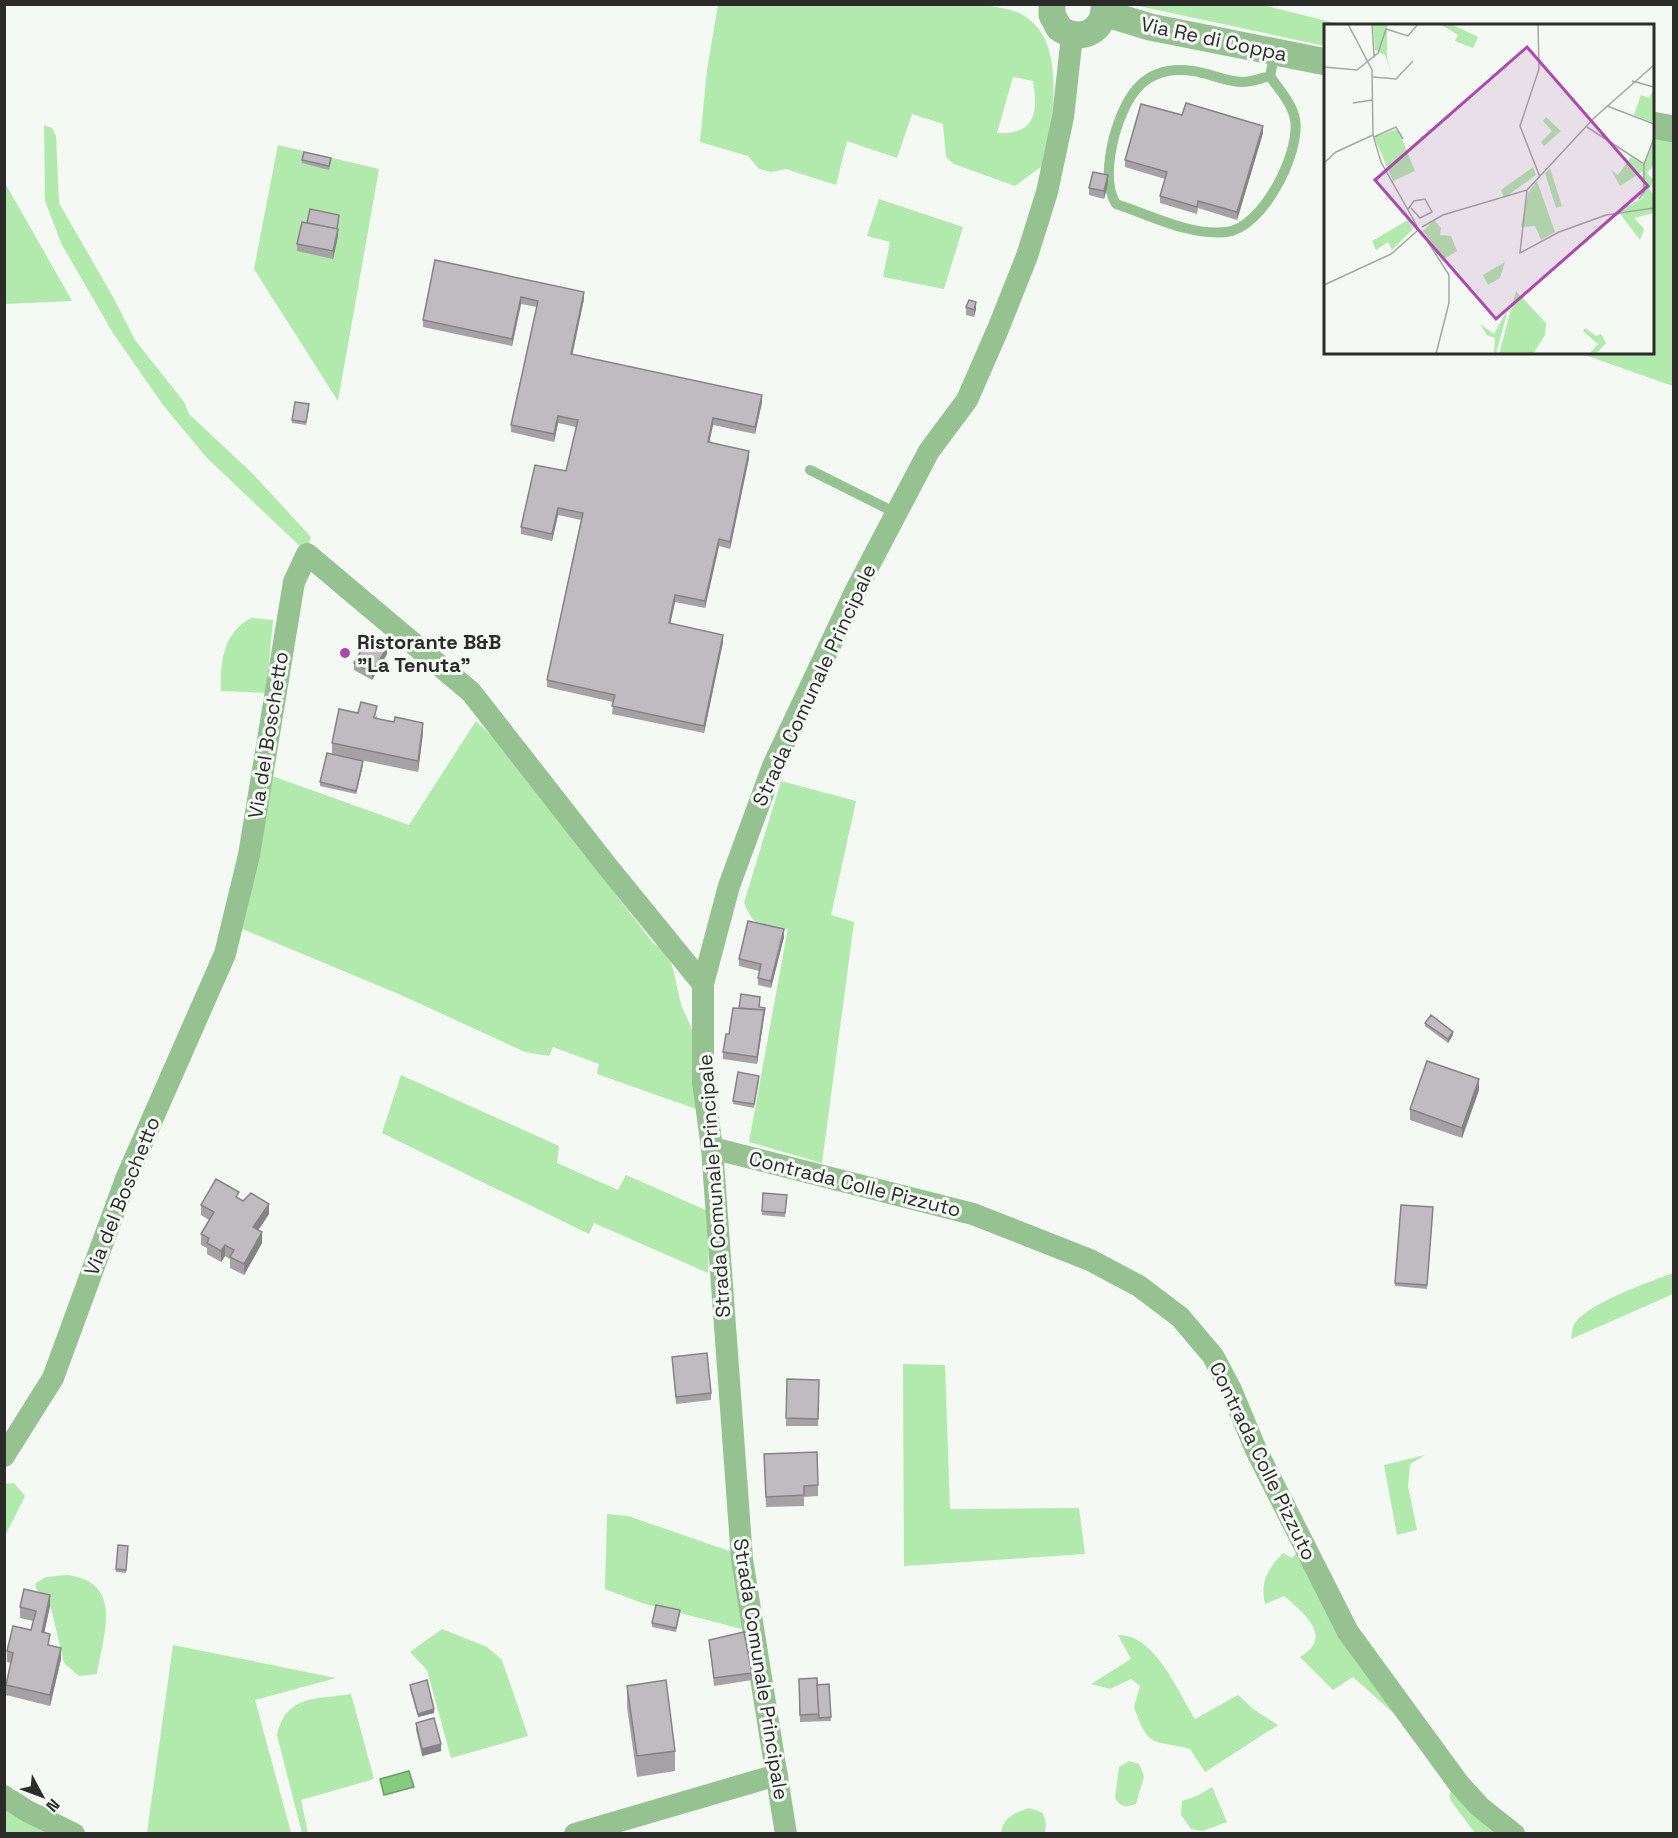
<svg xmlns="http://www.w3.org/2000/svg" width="1678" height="1838" viewBox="0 0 1678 1838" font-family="'Space Grotesk',sans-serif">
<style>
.green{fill:#b2e9ac;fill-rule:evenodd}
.water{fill:#85cc7f;stroke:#6a9c66;stroke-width:1.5}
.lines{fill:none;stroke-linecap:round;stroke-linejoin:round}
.service{stroke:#95c290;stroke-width:10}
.minor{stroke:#95c290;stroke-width:22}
.tertiary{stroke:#95c290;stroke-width:27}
.wall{fill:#a5a1a5}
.shaded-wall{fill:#868386}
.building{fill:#c0bbc0;stroke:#868386;stroke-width:1.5}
.poi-dot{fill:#ad48ae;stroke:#f4f9f4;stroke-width:2}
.labels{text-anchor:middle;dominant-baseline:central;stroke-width:6;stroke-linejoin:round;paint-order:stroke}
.street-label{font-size:20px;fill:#2b2c2a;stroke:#f4f9f4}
.poi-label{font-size:20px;font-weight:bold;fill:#2b2c2a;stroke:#f4f9f4;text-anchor:start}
.inset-road{fill:none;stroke:#a4a7a3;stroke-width:1.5}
.view{fill:#ad48ae;fill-opacity:0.15;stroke:#ad48ae;stroke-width:3}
.inset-edge{fill:none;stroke:#2b2c2a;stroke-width:3}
</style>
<rect width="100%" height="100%" fill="#f4f9f4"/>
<g class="green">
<path d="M982 4C993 7 1008 8 1019 13 1070 38 1051 118 1046 163L1015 186 954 164 946 157 943 124 912 114 897 158 847 141 836 185 786 169 771 172 759 169 748 156 700 142 707 70 718 5ZM1013 77 1033 81C1039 114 1034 135 997 133Z"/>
<polygon points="1134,5 1263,5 1342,25 1326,26 1325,46"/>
<polygon points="44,125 52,128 56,136 59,203 113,297 135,340 184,402 189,414 253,474 311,537 306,552 207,458 163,405 113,333 62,245 45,201"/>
<polygon points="1653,133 1673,138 1673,386 1579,353 1652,352"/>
<polygon points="278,145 379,169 338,401 254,269"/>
<polygon points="5,183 72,301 5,304"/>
<polygon points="879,199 963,227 944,289 883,277 890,242 867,236"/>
<path d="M251 618 273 620 266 693 221 691C220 662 223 633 251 618Z"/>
<path d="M476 721 505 749 653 943C675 956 674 976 680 1000 682 1010 689 1020 692 1030 698 1055 697 1085 699 1110L597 1074 599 1064 553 1047 549 1056 525 1052 401 995 240 928 272 776 409 825Z"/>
<path d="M781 781 856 801 831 915 854 922 822 1163 749 1142 788 928 779 933C760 927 752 923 744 903Z"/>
<polygon points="401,1075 559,1146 557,1163 618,1190 626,1175 708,1211 708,1273 594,1223 589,1234 382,1133"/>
<path d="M1673 1273V1294L1571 1339C1572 1335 1572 1328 1574 1325 1585 1304 1650 1282 1673 1273Z"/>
<polygon points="903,1364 945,1365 950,1509 1079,1508 1085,1554 904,1566"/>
<polygon points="1425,1455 1410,1464 1408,1486 1417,1530 1397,1535 1384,1465"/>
<polygon points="14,1483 25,1496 5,1536 5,1484"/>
<polygon points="607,1514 628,1516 738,1554 749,1631 642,1603 605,1589"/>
<path d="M1299 1550 1401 1720 1353 1677 1333 1690 1300 1657C1334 1637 1305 1614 1284 1596L1265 1604C1260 1581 1268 1569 1283 1553L1292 1558Z"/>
<path d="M67 1575C125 1582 103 1636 97 1674L79 1676 64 1663 51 1608 35 1587 36 1583 46 1577Z"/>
<polygon points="442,1629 487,1647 502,1660 528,1736 451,1758 427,1670 410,1652"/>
<path d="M1118 1635C1155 1634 1178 1692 1195 1719L1238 1695 1253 1709 1278 1725 1205 1772 1190 1749C1153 1739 1149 1750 1134 1707L1140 1686 1131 1679 1110 1689 1091 1684 1131 1659Z"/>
<polygon points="173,1645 336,1678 255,1700 291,1833 147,1833"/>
<path d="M351 1694 374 1779 301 1800 308 1833H302L277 1735C287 1694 315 1700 351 1694Z"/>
<path d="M1129 1761 1139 1764 1144 1776 1136 1804C1126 1807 1121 1808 1115 1798L1119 1767Z"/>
<polygon points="1212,1787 1227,1822 1203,1831 1191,1829 1181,1815 1182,1801 1197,1796"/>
<polygon points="4,1789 81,1833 5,1833"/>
<polygon points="1454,1789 1512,1833 1475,1833 1451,1801 1449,1795"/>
<path d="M1029 1808 1043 1813 1046 1824 1045 1833H1001C1003 1817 1015 1813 1029 1808Z"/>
</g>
<polygon class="water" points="409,1771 414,1787 384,1795 380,1779"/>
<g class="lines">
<g class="service">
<path d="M1270 76C1262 78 1251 82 1243 82 1226 82 1209 73 1193 71 1145 64 1126 94 1114 137 1109 157 1105 186 1116 204 1150 215 1190 236 1226 232 1262 229 1301 153 1295 119 1292 103 1279 90 1270 76L1275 52"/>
<polyline points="810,470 896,513"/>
</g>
<g class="minor">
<polyline points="712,1148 973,1214 1090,1260 1139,1286 1180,1317 1213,1356 1231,1390 1256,1450 1348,1632 1459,1784 1480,1807 1514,1834"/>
<polyline points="4,1456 53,1378 126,1179 225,954 249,855 294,582 307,554 471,692 607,866 703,984"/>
<polyline points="4,1796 27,1811 74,1834"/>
<polyline points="575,1834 777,1775"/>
<polyline points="786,1834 742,1559 712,1148 703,1082 703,984 729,886 773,766 856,590 929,451 967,400 998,329 1027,256 1047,192 1063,117 1072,36"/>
</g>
<g class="tertiary">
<path d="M1052 4V15L1059 28C1080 44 1106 31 1104 4"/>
<polyline points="1104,13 1150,27 1326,62"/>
<polyline points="1652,125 1674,129"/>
</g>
</g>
<g class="wall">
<polygon points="1182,115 1263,133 1237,220 1198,208 1197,214 1160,203 1160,196 1165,179 1125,167 1125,160"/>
<polygon points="302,160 331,162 329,170 302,163"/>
<polygon points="1108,183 1104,199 1089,195 1089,188"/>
<polygon points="339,219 337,229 338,236 333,259 297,251 297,244 307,223"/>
<polygon points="435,260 584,299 572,355 762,402 755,434 713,425 709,442 749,458 730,549 719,546 705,608 675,602 670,623 723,642 704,733 612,714 613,702 547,687 547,680 581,520 558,515 552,541 521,534 521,527 566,471 576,427 558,423 554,442 511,432 511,425 537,307 521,304 512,346 423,327 423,320"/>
<polygon points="966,307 976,309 974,317 966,315"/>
<polygon points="309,408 306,425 292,423 292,420"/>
<polygon points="387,654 372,680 354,670 354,663"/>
<polygon points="377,716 377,718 423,733 418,772 332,754 332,743"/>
<polygon points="363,765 356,794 320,786 320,782"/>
<polygon points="784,937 771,988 758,985 758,978 759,971 739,966 739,959"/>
<polygon points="760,1001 759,1007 765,1011 757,1064 723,1059 723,1052 729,1034 739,1008"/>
<polygon points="1425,1023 1453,1035 1448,1043 1425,1026"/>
<polygon points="759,1080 754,1108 733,1104 733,1101"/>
<polygon points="1479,1090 1462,1138 1410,1120 1410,1109"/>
<polygon points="763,1193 787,1195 785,1217 762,1215"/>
<polygon points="239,1199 269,1214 258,1230 262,1243 244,1275 230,1268 230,1259 225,1256 221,1262 207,1254 207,1248 201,1245 201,1234 209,1220 201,1215 201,1205"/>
<polygon points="1401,1205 1433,1207 1427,1289 1395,1286"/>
<polygon points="672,1357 711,1393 711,1400 676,1404"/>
<polygon points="787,1379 819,1380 818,1426 786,1426"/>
<polygon points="764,1465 818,1485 818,1496 804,1497 804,1506 766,1507"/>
<polygon points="128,1550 126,1573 116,1572 116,1569"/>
<polygon points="50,1606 44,1633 50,1646 61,1659 50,1706 6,1695 6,1685 11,1663 7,1662 7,1651 31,1630 33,1621 20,1618 20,1607"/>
<polygon points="680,1613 676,1632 652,1627 652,1623"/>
<polygon points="709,1640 752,1673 752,1680 714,1686"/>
<polygon points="829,1684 831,1721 800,1722 799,1686"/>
<polygon points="410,1685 434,1713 418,1717 410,1689"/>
<polygon points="627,1686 675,1751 675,1771 637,1777 627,1707"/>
<polygon points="416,1723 441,1751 422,1756 416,1730"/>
</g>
<g class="shaded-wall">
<polygon points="1263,126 1263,133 1237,220 1237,212"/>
<polygon points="1108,175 1108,183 1104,199 1104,191"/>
<polygon points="338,229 338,236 333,259 333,251"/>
<polygon points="584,292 584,299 571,361 571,354"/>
<polygon points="521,297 521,304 512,346 512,339"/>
<polygon points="976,302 976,309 974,317 974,310"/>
<polygon points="762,395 762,402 755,434 755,427"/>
<polygon points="558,416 558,423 554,442 554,434"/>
<polygon points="713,418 713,425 708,449 708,442"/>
<polygon points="749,451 749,458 730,549 730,542"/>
<polygon points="558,508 558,515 552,541 552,534"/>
<polygon points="719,539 719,546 705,608 705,601"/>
<polygon points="675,595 675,602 669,630 669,623"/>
<polygon points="723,635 723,642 704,733 704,726"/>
<polygon points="387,647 387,654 372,680 372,673"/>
<polygon points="423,723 423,733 418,772 418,761"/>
<polygon points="363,761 363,765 356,794 356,791"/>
<polygon points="784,929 784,937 771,988 771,981"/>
<polygon points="765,1008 765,1011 757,1064 757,1057"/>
<polygon points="1453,1032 1453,1035 1448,1043 1448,1039"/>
<polygon points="1479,1079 1479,1090 1462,1138 1462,1128"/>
<polygon points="269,1204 269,1214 253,1238 253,1227"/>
<polygon points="262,1232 262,1243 244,1275 244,1264"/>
<polygon points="225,1245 225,1256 221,1262 221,1251"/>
<polygon points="50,1595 50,1606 42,1643 42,1632"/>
<polygon points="61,1648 61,1659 50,1706 50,1695"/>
<polygon points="434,1709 434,1713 418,1717 418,1714"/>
<polygon points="441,1744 441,1751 422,1756 422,1749"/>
</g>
<g class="building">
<polygon points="1186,103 1263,126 1237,212 1198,201 1197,207 1160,196 1167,172 1125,160 1141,104 1182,115"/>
<polygon points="304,152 331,158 329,166 302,160"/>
<polygon points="1093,172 1108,175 1104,191 1089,188"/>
<polygon points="310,209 339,215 337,229 307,223"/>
<polygon points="302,222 338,229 333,251 297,244"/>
<polygon points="435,260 584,292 571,354 762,395 755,427 713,418 708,442 749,451 730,542 719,539 705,601 675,595 669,623 723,635 704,726 612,706 615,695 547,680 583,513 558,508 552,534 521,527 535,465 566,471 578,420 558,416 554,434 511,425 538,301 521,297 512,339 423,320"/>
<polygon points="969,300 976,302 974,310 966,307"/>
<polygon points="295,402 309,404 306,422 292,420"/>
<polygon points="369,637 387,647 372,673 354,663"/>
<polygon points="361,702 377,706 374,718 394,722 395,717 423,723 418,761 332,743 339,709 358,713"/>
<polygon points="327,753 363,761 356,791 320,782"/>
<polygon points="748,921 784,929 771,981 758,978 761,964 739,959"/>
<polygon points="741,994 760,997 759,1007 765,1008 764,1013 764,1010 739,1008"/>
<polygon points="733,1008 764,1010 757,1057 723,1052 726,1034 729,1034"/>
<polygon points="1431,1015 1453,1032 1448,1039 1425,1023"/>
<polygon points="1427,1061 1479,1079 1462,1128 1410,1109"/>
<polygon points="738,1072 759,1076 754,1104 733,1101"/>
<polygon points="216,1179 239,1192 236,1197 243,1201 251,1193 269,1204 253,1227 262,1232 244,1264 230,1257 234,1250 225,1245 221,1251 207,1243 209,1238 201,1234 214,1212 201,1205"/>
<polygon points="763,1193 787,1195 785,1213 762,1211"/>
<polygon points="1401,1205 1433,1207 1427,1285 1395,1283"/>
<polygon points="707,1353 711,1393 676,1397 672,1357"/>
<polygon points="787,1379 819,1380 818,1419 786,1418"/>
<polygon points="817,1452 818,1485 804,1486 804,1495 766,1497 764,1454"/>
<polygon points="118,1545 128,1546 126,1570 116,1569"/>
<polygon points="24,1589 50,1595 42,1632 50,1634 48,1645 61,1648 50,1695 6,1685 13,1653 7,1651 13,1626 31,1630 36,1611 20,1607"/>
<polygon points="656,1605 680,1610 676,1628 652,1623"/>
<polygon points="744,1632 752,1673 714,1678 709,1640"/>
<polygon points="817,1678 819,1714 800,1715 799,1679"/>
<polygon points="427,1680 434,1709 418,1714 410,1685"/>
<polygon points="666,1680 675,1751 637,1756 627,1686"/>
<polygon points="829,1684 831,1717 819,1718 817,1685"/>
<polygon points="434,1718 441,1744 422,1749 416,1723"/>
</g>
<circle class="poi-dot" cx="345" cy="653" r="6"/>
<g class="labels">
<g class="street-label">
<text transform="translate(1214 39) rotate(12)">Via Re di Coppa</text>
<text transform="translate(814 685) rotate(-65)">Strada Comunale Principale</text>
<text transform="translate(268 735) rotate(-81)">Via del Boschetto</text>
<text transform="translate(855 1184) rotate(14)">Contrada Colle Pizzuto</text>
<text transform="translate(714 1186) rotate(-94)">Strada Comunale Principale</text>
<text transform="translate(122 1196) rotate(-68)">Via del Boschetto</text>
<text transform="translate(1263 1461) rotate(64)">Contrada Colle Pizzuto</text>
<text transform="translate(761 1669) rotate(81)">Strada Comunale Principale</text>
</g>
<g class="poi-label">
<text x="357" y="642">Ristorante B&amp;B<tspan x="357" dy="23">"La Tenuta"</tspan></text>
</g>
</g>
<g transform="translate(1324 24)">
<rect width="330" height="330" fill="#f4f9f4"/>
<path d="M49 0H63V34L68 49 61 31 51 26ZM116 0H127L154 13 149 24 131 17 134 11ZM330 65V92L328 98 310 91 317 71 325 74ZM222 93 237 107 220 122 217 118 228 107 219 97ZM74 105 91 147 69 157 50 113ZM330 115V141L323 149 330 157 325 165 330 171V189L310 194 320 205 316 216 294 187 319 174 318 148 296 162 287 146 294 151 307 133 320 141ZM209 143 212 151 180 174 177 166ZM226 144 238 182 232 184 221 149ZM213 157 231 208 217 216 211 202 197 203 204 169ZM79 180 89 205 68 226 64 218 52 226 48 217 84 196ZM110 196 117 204 116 211 127 212 133 227 120 235 99 207ZM181 238 176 254 164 261 159 251ZM192 267 222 299 221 311 209 330H175ZM184 285 172 330H170L171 314 163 311 156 300 170 310ZM261 304 272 312 277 310 282 319 272 330H265L274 320 259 307Z" fill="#b2e9ac"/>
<path class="inset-road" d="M24 0 48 46 49 111 57 138 93 202M48 0 50 32M214 0 215 45 196 102 216 153M0 43 33 46 54 29 62 5 84 12 94 0M49 53 72 55 89 37M308 57 330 63M29 79 48 76M283 82 330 100M263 103 320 140V168L315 175M50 113 72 103 79 115M0 139 12 128 49 111M320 140 330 114M203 166 196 229 235 208 282 191 330 184M84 185 90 177 101 175 108 188 96 194 87 184M98 203 119 191 203 166 270 94 330 41M97 207 125 251V279L112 330M0 261 67 230 93 207"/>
<path class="view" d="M203 23 324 162 172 295 51 156Z"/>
<rect width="330" height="330" class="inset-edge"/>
</g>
<rect width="1678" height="1838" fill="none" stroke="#2b2c2a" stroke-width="12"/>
<g transform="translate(42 1796) rotate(131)" stroke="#f4f9f4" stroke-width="4.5" paint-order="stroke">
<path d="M0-4.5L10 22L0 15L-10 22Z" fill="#2b2c2a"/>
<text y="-9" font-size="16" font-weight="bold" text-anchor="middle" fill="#2b2c2a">N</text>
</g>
</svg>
